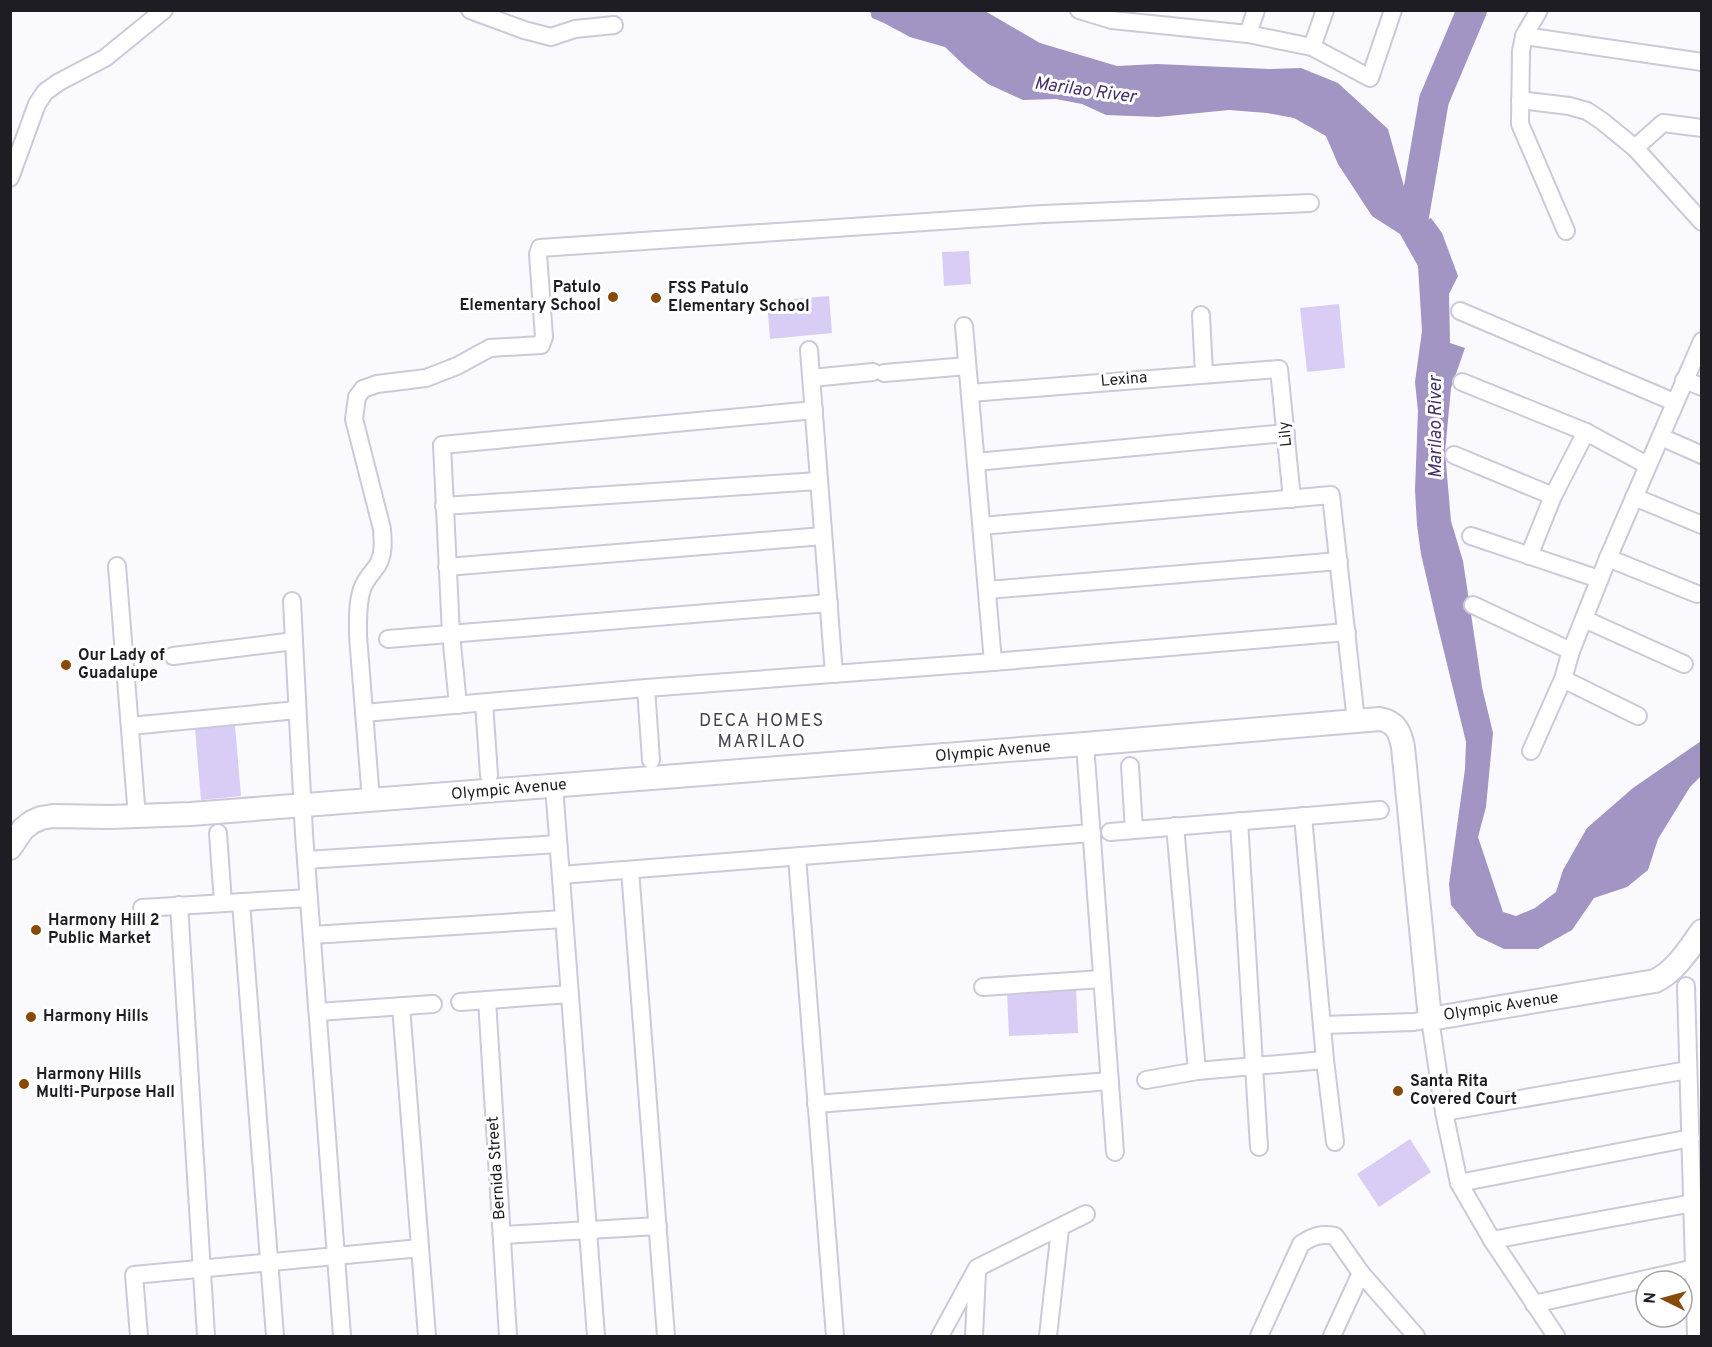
<svg xmlns="http://www.w3.org/2000/svg" width="1712" height="1347" viewBox="0 0 1712 1347" font-family="Overpass,sans-serif">
<style>
.pitch{fill:#d9cdf5}
.water{fill:#a294c3}
.lines{fill:none;stroke-linecap:round;stroke-linejoin:round}
.river{stroke:#a294c3;stroke-width:30}
.street-casing{stroke:#cdc8da;stroke-width:20}
.secondary-casing{stroke:#cdc8da;stroke-width:26}
.street{stroke:#fff;stroke-width:16}
.secondary{stroke:#fff;stroke-width:22}
.poi-dot{fill:#874a08;stroke:#fff;stroke-width:2}
.labels{text-anchor:middle;dominant-baseline:central;stroke-width:6;stroke-linejoin:round;paint-order:stroke}
.poi-label{font-size:16px;font-weight:bold;fill:#1f1d24;stroke:#fff;text-anchor:start}
.street-label{font-size:16px;fill:#1f1d24;stroke:#fff}
.water-label{font-size:18px;font-style:italic;fill:#47316c;stroke:#fff}
.neighbourhood-label{font-size:18px;letter-spacing:1.5px;fill:#474352;stroke:#fff}
</style>
<rect width="100%" height="100%" fill="#faf9fd"/>
<g class="pitch">
<polygon points="969,251 971,284 944,286 942,252"/>
<polygon points="829,296 832,333 770,339 767,301"/>
<polygon points="1339,304 1345,368 1307,372 1300,308"/>
<polygon points="235,725 241,796 201,800 195,728"/>
<polygon points="1076,988 1078,1033 1009,1036 1007,991"/>
<polygon points="1410,1139 1431,1172 1379,1207 1357,1174"/>
</g>
<polygon class="water" points="870,11 985,11 1040,43 1117,66 1157,64 1269,69 1301,68 1338,83 1388,129 1415,226 1431,218 1442,233 1458,276 1449,294 1450,343 1465,348 1451,388 1445,452 1451,521 1463,561 1482,687 1493,733 1486,807 1478,837 1503,912 1516,916 1535,908 1556,892 1563,870 1587,828 1633,788 1701,741 1701,776 1690,787 1658,839 1648,870 1627,887 1594,898 1572,930 1538,949 1504,949 1477,936 1451,905 1449,884 1465,769 1466,742 1437,623 1421,554 1417,525 1415,490 1418,411 1415,382 1422,331 1418,266 1400,234 1372,216 1338,164 1326,136 1294,118 1267,113 1229,110 1158,117 1106,115 1082,104 1056,99 1023,100 988,84 967,68 945,47 910,37 884,23 872,18"/>
<g class="lines">
<polyline class="river" points="1413,222 1434,100 1472,10"/>
<g class="street-casing">
<g id="street">
<polyline points="470,10 524,30 551,37 575,29 614,25"/>
<polyline points="1079,10 1112,20 1248,34 1312,47 1370,78 1393,10"/>
<polyline points="1539,10 1524,36 1521,51 1520,124 1566,231"/>
<polyline points="1248,34 1256,10"/>
<polyline points="1524,36 1702,62"/>
<polyline points="1312,47 1325,10"/>
<polyline points="1520,100 1569,106 1587,111 1602,121 1635,148 1702,222"/>
<polyline points="1635,148 1663,123 1702,128"/>
<polyline points="10,178 37,104 45,92 59,82 105,58 164,10"/>
<polyline points="1460,311 1674,402"/>
<polyline points="1201,315 1204,374"/>
<polyline points="964,326 993,662"/>
<polyline points="809,350 834,674"/>
<polyline points="884,373 967,366"/>
<polyline points="812,378 873,372"/>
<polyline points="1684,380 1702,387"/>
<polyline points="1462,382 1586,432 1647,465"/>
<polyline points="970,393 1279,369 1292,499"/>
<polyline points="1661,437 1702,455"/>
<polyline points="1454,455 1553,496"/>
<polyline points="976,462 1286,433"/>
<polyline points="1634,497 1702,525"/>
<polyline points="444,506 818,481"/>
<polyline points="982,526 1331,495 1356,721"/>
<polyline points="1471,536 1599,579"/>
<polyline points="1529,556 1553,496 1586,432"/>
<polyline points="1608,558 1697,594"/>
<polyline points="117,566 137,817"/>
<polyline points="447,567 823,536"/>
<polyline points="987,590 1339,561"/>
<polyline points="292,601 294,641"/>
<polyline points="1473,605 1571,651"/>
<polyline points="1584,619 1684,664"/>
<polyline points="388,639 829,603"/>
<polyline points="173,656 294,641 304,834 342,1336"/>
<polyline points="1563,679 1638,716"/>
<polyline points="646,688 651,760"/>
<polyline points="484,703 489,775"/>
<polyline points="458,705 451,634 442,445 814,410"/>
<polyline points="364,713 646,688 993,662 1347,632"/>
<polyline points="130,726 297,710"/>
<polyline points="1085,744 1115,1152"/>
<polyline points="1531,751 1563,679 1571,651 1608,558 1702,341"/>
<polyline points="1130,766 1134,830"/>
<polyline points="554,786 596,1336"/>
<path d="M371 800 358 636C358 621 357 604 362 589 365 580 371 574 377 566 384 555 383 542 382 529L354 419 357 397 363 389 377 384 426 378 457 366 490 348 541 345 544 337 538 254 540 248 1043 214 1310 203"/>
<polyline points="1303,816 1325,1060 1335,1142"/>
<polyline points="1239,821 1259,1147"/>
<polyline points="1175,826 1197,1071"/>
<polyline points="1110,832 1380,810"/>
<polyline points="218,833 223,903"/>
<polyline points="797,857 835,1336"/>
<polyline points="306,860 558,844"/>
<polyline points="630,870 666,1336"/>
<polyline points="561,875 1092,833"/>
<polyline points="241,902 275,1336"/>
<polyline points="179,905 206,1336"/>
<polyline points="142,908 309,898"/>
<polyline points="312,935 564,919"/>
<polyline points="1686,986 1696,1336"/>
<polyline points="983,987 1102,979"/>
<polyline points="487,1000 508,1336"/>
<polyline points="460,1002 570,994"/>
<polyline points="401,1006 427,1336"/>
<polyline points="318,1012 433,1004"/>
<polyline points="1322,1025 1414,1022 1430,1019 1444,1112 1459,1183 1492,1240 1556,1336"/>
<polyline points="1146,1080 1197,1071 1325,1060"/>
<polyline points="816,1104 1110,1081"/>
<polyline points="1444,1112 1688,1070"/>
<polyline points="1459,1183 1691,1138"/>
<polyline points="502,1235 658,1226"/>
<polyline points="1492,1240 1693,1203"/>
<polyline points="1534,1304 1695,1268"/>
<polyline points="139,1336 134,1275 420,1248"/>
<polyline points="940,1336 977,1268 1086,1214"/>
<polyline points="974,1336 977,1272"/>
<polyline points="1048,1336 1060,1229"/>
<path d="M1259 1336 1301 1244C1313 1236 1321 1233 1335 1236L1361 1273 1416 1336"/>
<polyline points="1332,1336 1361,1273"/>
</g>
</g>
<g class="secondary-casing">
<path id="secondary" d="M10 848 23 829 32 822 41 818 53 816 110 817 191 814 1085 744 1380 719C1396 722 1400 732 1403 747L1430 1019 1655 981C1676 971 1688 950 1702 931"/>
</g>
<use href="#street" class="street"/>
<use href="#secondary" class="secondary"/>
</g>
<g class="poi-dot">
<circle cx="613" cy="297" r="6"/>
<circle cx="656" cy="298" r="6"/>
<circle cx="66" cy="665" r="6"/>
<circle cx="36" cy="930" r="6"/>
<circle cx="31" cy="1017" r="6"/>
<circle cx="24" cy="1084" r="6"/>
<circle cx="1398" cy="1091" r="6"/>
</g>
<g class="labels">
<g class="poi-label">
<text x="601" y="288" text-anchor="end">Patulo<tspan x="601" dy="18">Elementary School</tspan></text>
<text x="668" y="289">FSS Patulo<tspan x="668" dy="18">Elementary School</tspan></text>
<text x="78" y="656">Our Lady of<tspan x="78" dy="18">Guadalupe</tspan></text>
<text x="48" y="921">Harmony Hill 2<tspan x="48" dy="18">Public Market</tspan></text>
<text x="43" y="1017">Harmony Hills</text>
<text x="36" y="1075">Harmony Hills<tspan x="36" dy="18">Multi-Purpose Hall</tspan></text>
<text x="1410" y="1082">Santa Rita<tspan x="1410" dy="18">Covered Court</tspan></text>
</g>
<g class="street-label">
<text transform="translate(1124 380) rotate(-5)">Lexina</text>
<text transform="translate(1286 434) rotate(-96)">Lily</text>
<text transform="translate(993 752) rotate(-5)">Olympic Avenue</text>
<text transform="translate(509 790) rotate(-5)">Olympic Avenue</text>
<text transform="translate(1501 1007) rotate(-9)">Olympic Avenue</text>
<text transform="translate(497 1168) rotate(-94)">Bernida Street</text>
</g>
<g class="water-label">
<text transform="translate(1085 91) rotate(8)">Marilao River</text>
<text transform="translate(1436 427) rotate(-90)">Marilao River</text>
</g>
<g class="neighbourhood-label">
<text x="762" y="721">DECA HOMES<tspan x="762" dy="21">MARILAO</tspan></text>
</g>
</g>
<rect width="1712" height="1347" fill="none" stroke="#1f1d24" stroke-width="24"/>
<g transform="translate(1664 1299) rotate(275)"><circle r="28" fill="#ffffff" stroke="#a5a5a7" stroke-width="1.5"/>
<path d="M0-4.5L10 22L0 15L-10 22Z" fill="#874a08"/>
<text y="-9" font-size="16" font-weight="bold" text-anchor="middle" fill="#1f1d24">N</text>
</g>
</svg>
